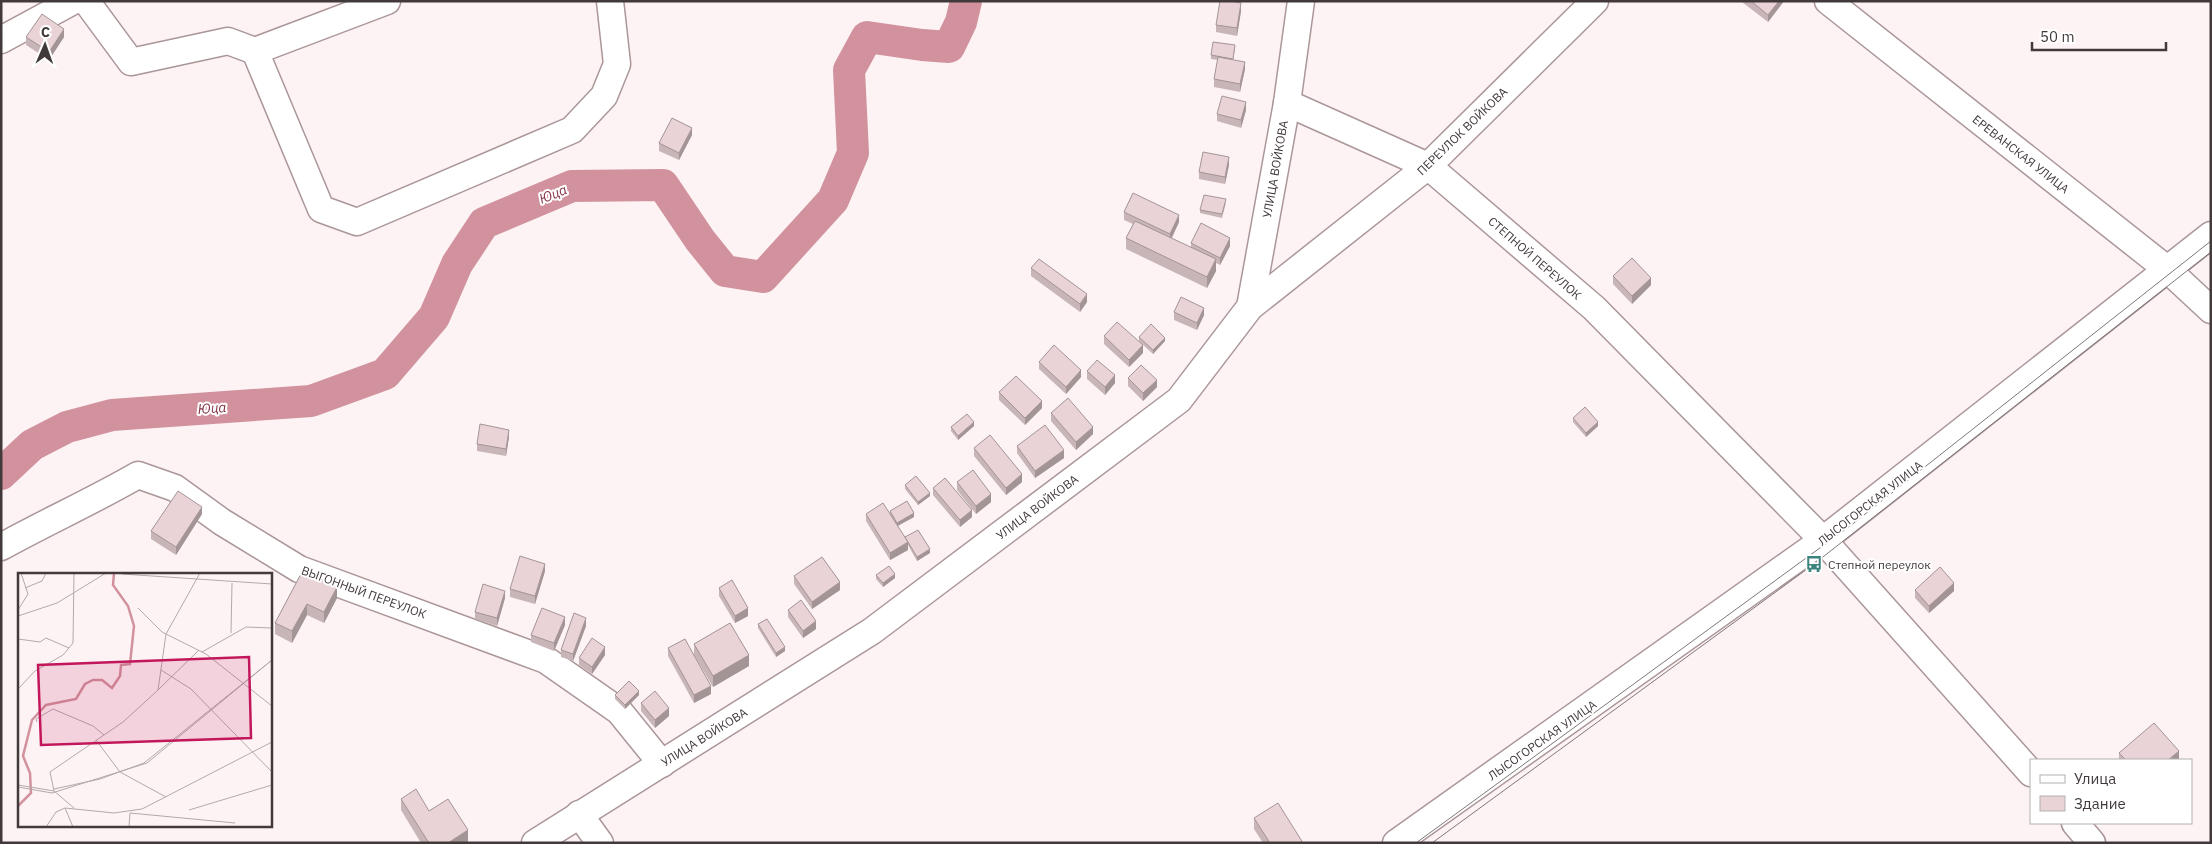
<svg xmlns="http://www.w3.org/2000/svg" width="2212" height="844" viewBox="0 0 2212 844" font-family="'IBM Plex Sans',sans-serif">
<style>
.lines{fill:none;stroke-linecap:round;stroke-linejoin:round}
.river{stroke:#d1929d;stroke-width:32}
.minor-casing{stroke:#ab9699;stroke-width:29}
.minor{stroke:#fff;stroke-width:26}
.tram{stroke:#807778;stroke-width:1}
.wall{fill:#c8b5b8}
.shaded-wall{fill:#a39496}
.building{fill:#e9d3d6;stroke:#a39496}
.labels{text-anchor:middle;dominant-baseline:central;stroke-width:4;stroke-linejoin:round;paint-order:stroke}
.street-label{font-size:12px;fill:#42393a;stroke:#fff}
.poi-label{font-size:12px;fill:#42393a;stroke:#fff;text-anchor:start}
.water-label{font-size:14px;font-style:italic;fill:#853749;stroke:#fff}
.inset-river{fill:none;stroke:#d1929d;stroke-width:2.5}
.inset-road{fill:none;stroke:#b2a9aa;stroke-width:1}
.view{fill:#c2185b;fill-opacity:0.15;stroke:#c2185b;stroke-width:2.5}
.inset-edge{fill:none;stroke:#42393a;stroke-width:2.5}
</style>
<rect width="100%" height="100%" fill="#fdf3f4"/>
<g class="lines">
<polyline class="river" points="1,474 32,445 67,427 112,415 311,401 385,374 434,317 457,264 484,223 572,186 663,185 700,240 725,271 763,277 833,200 853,153 849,70 867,37 922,45 949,47 961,22 966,1"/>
<g class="minor-casing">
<g id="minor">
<polyline points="86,1 131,62 228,41 255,51 387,1"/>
<polyline points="1828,1 2168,270 2211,310"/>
<polyline points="1,40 73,1"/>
<polyline points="255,51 321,209 357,222 572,130 604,96 617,64 610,1"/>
<polyline points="1287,103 1428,166 1594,308 1823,540 2031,773"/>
<polyline points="1250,307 1428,166 1595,1"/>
<path d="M1 547C46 522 93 501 138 475L175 488 222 522 299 569 546 660 619 711 662 764"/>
<polyline points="579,814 600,843"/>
<polyline points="2075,823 2092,843"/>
<polyline points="535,843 872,631 1179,400 1250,307 1287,103 1301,1"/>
<polyline points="1396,843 1823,540 2211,235"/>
</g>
</g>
<use href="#minor" class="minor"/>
<g class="tram">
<polyline points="1416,843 1850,526 2211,241"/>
<polyline points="1432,843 1814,564 2211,252"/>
</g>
</g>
<g class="wall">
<polygon points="1742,1 1784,1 1768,22 1742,2"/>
<polygon points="1241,11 1237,36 1216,32 1216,25"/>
<polygon points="26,37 64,37 49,60 26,45"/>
<polygon points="1235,49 1233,60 1245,69 1240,92 1214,87 1214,79 1218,60 1211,59 1211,55"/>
<polygon points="1246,110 1241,128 1217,121 1217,114"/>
<polygon points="692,135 679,160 659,151 659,143"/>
<polygon points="1229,165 1225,184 1199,179 1199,172"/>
<polygon points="1226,203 1222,218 1200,213 1200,210"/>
<polygon points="1124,212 1179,222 1172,238 1191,248 1191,243 1230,246 1220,265 1216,263 1216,271 1207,288 1126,249 1126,238 1133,224 1124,220"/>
<polygon points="1031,268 1087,302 1080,312 1031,276"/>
<polygon points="1613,276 1651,285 1632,304 1613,284"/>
<polygon points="1174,312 1204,315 1197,330 1174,320"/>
<polygon points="1104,336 1143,353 1129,367 1104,344"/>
<polygon points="1139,337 1165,341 1153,354 1139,341"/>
<polygon points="1039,362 1081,377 1066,394 1039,369"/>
<polygon points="1087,371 1115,383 1105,395 1087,379"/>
<polygon points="1128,378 1157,387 1143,401 1128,386"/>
<polygon points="999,392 1042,408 1025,425 999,400"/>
<polygon points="1051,413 1093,434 1076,450 1051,421"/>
<polygon points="1573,418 1598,426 1586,437 1573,422"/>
<polygon points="974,426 958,440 951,431 951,427"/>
<polygon points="509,437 506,456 477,451 477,444"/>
<polygon points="1017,446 1064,458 1035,478 1017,453"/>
<polygon points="974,448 1022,482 1006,495 974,456"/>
<polygon points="957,482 991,502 976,514 957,490"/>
<polygon points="905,485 930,496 918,505 905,489"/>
<polygon points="933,488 972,517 960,527 933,495"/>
<polygon points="890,511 914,517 898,526 905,538 930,553 917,561 908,545 908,550 890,560 866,521 866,514 890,514"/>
<polygon points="202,514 176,555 151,539 151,531"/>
<polygon points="303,570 337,598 324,623 307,615 292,643 275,634 275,623"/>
<polygon points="545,571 535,604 510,597 510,589"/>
<polygon points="876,575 895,578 883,587 876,579"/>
<polygon points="794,576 840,590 812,609 794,584"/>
<polygon points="719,588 748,616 735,623 719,596"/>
<polygon points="1915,590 1954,591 1929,613 1915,598"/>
<polygon points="505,598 497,626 475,619 475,612"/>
<polygon points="788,610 816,629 803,638 788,617"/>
<polygon points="758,624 785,651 776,657 758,628"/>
<polygon points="565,625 554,651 531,642 531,635"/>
<polygon points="586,626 573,661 561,657 561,650"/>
<polygon points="694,644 749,666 713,687 694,655"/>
<polygon points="668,648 711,694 694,703 668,656"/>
<polygon points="605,655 592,674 579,665 579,658"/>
<polygon points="615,695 639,695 625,709 615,699"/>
<polygon points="641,703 669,716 655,728 641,711"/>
<polygon points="2119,753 2179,760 2119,760"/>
<polygon points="401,799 429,811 468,841 466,843 421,843 401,810"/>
<polygon points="1254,818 1303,843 1263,843 1254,829"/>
</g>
<g class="shaded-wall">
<polygon points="1779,1 1784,1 1768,22 1768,15"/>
<polygon points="1241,3 1241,11 1237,36 1237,28"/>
<polygon points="64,29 64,37 49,60 49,52"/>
<polygon points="1245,62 1245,69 1240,92 1240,84"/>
<polygon points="1246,102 1246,110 1241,128 1241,120"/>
<polygon points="692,128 692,135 679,160 679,153"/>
<polygon points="1229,157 1229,165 1225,184 1225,177"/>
<polygon points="1179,215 1179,222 1170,241 1170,234"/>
<polygon points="1230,238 1230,246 1220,265 1220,258"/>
<polygon points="1216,259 1216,271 1207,288 1207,277"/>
<polygon points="1651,278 1651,285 1632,304 1632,296"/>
<polygon points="1087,294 1087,302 1080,312 1080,304"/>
<polygon points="1204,308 1204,315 1197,330 1197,323"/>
<polygon points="1165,338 1165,341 1153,354 1153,350"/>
<polygon points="1143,345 1143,353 1129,367 1129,360"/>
<polygon points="1081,370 1081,377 1066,394 1066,387"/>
<polygon points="1115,375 1115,383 1105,395 1105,387"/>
<polygon points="1157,380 1157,387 1143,401 1143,393"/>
<polygon points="1042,401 1042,408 1025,425 1025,418"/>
<polygon points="974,422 974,426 958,440 958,436"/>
<polygon points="1598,422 1598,426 1586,437 1586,433"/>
<polygon points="1093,427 1093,434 1076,450 1076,442"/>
<polygon points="509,430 509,437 506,456 506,449"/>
<polygon points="1064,450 1064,458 1035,478 1035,471"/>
<polygon points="1022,474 1022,482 1006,495 1006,488"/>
<polygon points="930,493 930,496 918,505 918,502"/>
<polygon points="991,494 991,502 976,514 976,506"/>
<polygon points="202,507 202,514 176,555 176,547"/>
<polygon points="972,510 972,517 960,527 960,520"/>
<polygon points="914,513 914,517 897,526 897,523"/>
<polygon points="908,542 908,550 890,560 890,553"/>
<polygon points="930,549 930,553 917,561 917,557"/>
<polygon points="545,564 545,571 535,604 535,596"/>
<polygon points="895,574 895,578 883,587 883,583"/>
<polygon points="840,582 840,590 812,609 812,602"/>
<polygon points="1954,583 1954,591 1929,613 1929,606"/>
<polygon points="337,587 337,598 324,623 324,612"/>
<polygon points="505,591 505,598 497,626 497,618"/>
<polygon points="307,604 307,615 292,643 292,631"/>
<polygon points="748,608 748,616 735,623 735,616"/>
<polygon points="565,617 565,625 554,651 554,643"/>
<polygon points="586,618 586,626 573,661 573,654"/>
<polygon points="816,621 816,629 803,638 803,631"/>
<polygon points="605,647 605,655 592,674 592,667"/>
<polygon points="785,647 785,651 776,657 776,653"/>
<polygon points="749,655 749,666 713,687 713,676"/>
<polygon points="711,686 711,694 694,703 694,695"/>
<polygon points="639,691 639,695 625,709 625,705"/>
<polygon points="669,708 669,716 655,728 655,720"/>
<polygon points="2179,751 2179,760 2168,760"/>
<polygon points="468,830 468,841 466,843 448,843"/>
</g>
<g class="building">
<polygon points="1220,1 1230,1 1241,3 1237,28 1216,25"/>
<polygon points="1751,1 1779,1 1768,15"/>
<polygon points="42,14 64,29 49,52 26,37"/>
<polygon points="1213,42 1235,45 1233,59 1211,55"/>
<polygon points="1218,57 1245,62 1240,84 1214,79"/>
<polygon points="1222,96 1246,102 1241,120 1217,114"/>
<polygon points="672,118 692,128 679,153 659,143"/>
<polygon points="1203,152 1229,157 1225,177 1199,172"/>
<polygon points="1133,193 1179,215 1170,234 1124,212"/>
<polygon points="1204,195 1226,199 1222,214 1200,210"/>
<polygon points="1135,221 1216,259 1207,277 1126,238"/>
<polygon points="1201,223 1230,238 1220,258 1191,243"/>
<polygon points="1632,258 1651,278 1632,296 1613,276"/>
<polygon points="1039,259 1087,294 1080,304 1031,268"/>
<polygon points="1181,297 1204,308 1197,323 1174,312"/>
<polygon points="1117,322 1143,345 1129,360 1104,336"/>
<polygon points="1151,324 1165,338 1153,350 1139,337"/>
<polygon points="1054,345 1081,370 1066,387 1039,362"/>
<polygon points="1097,360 1115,375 1105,387 1087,371"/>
<polygon points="1141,365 1157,380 1143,393 1128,378"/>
<polygon points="1016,376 1042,401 1025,418 999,392"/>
<polygon points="1068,398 1093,427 1076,442 1051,413"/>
<polygon points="1585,407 1598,422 1586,433 1573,418"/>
<polygon points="967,414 974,422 958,436 951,427"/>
<polygon points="480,424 509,430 506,449 477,444"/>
<polygon points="1045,425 1064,450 1035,471 1017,446"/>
<polygon points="990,435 1022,474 1006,488 974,448"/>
<polygon points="973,470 991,494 976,506 957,482"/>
<polygon points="916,476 930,493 918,502 905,485"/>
<polygon points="945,478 972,510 960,520 933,488"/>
<polygon points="178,491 202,507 176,547 151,531"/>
<polygon points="907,501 914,513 897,523 890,511"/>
<polygon points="883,503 908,542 890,553 866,514"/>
<polygon points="918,530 930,549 917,557 905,537"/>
<polygon points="520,556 545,564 535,596 510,589"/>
<polygon points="822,557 840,582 812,602 794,576"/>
<polygon points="889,566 895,574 883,583 876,575"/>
<polygon points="1940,567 1954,583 1929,606 1915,590"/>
<polygon points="303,570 337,587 324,612 307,604 292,631 275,623"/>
<polygon points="732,580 748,608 735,616 719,588"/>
<polygon points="483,584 505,591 497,618 475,612"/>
<polygon points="801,600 816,621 803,631 788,610"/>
<polygon points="542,608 565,617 554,643 531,635"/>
<polygon points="574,613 586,618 573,654 561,650"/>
<polygon points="767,619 785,647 776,653 758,624"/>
<polygon points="730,623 749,655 713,676 694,644"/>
<polygon points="592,638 605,647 592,667 579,658"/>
<polygon points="685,639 711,686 694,695 668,648"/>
<polygon points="629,681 639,691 625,705 615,695"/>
<polygon points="655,691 669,708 655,720 641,703"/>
<polygon points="2154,723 2179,751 2168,760 2126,760 2119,753"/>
<polygon points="416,789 429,811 448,799 468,830 448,843 429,843 401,799"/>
<polygon points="1278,803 1303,843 1270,843 1254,818"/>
</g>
<defs>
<g id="bus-bare" transform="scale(1.35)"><path d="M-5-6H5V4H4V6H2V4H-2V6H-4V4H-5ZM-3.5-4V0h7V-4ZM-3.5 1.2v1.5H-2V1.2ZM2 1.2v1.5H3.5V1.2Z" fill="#3c837d" stroke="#fff" stroke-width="2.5" paint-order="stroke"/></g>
</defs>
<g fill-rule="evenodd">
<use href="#bus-bare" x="1814" y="564"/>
</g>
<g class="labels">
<g class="street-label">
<text transform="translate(1462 131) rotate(-44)">ПЕРЕУЛОК ВОЙКОВА</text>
<text transform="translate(2021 154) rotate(38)">ЕРЕВАНСКАЯ УЛИЦА</text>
<text transform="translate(1275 169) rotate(-80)">УЛИЦА ВОЙКОВА</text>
<text transform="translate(1535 258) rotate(41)">СТЕПНОЙ ПЕРЕУЛОК</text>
<text transform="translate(1870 503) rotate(-38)">ЛЫСОГОРСКАЯ УЛИЦА</text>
<text transform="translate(1037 507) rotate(-37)">УЛИЦА ВОЙКОВА</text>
<text transform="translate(364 592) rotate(20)">ВЫГОННЫЙ ПЕРЕУЛОК</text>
<text transform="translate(704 737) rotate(-32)">УЛИЦА ВОЙКОВА</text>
<text transform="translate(1542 740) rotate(-35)">ЛЫСОГОРСКАЯ УЛИЦА</text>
</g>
<g class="poi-label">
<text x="1828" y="564">Степной переулок</text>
</g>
<g class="water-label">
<text transform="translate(553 194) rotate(-22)">Юца</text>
<text transform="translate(212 408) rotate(-4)">Юца</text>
</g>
</g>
<g transform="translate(18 573)">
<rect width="254" height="254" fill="#fdf3f4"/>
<path class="inset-river" d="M0 233 13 220 12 200 5 183 14 147 28 132 58 126 67 111 75 107H84L94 115 102 103 103 92 112 91 116 53 110 33 95 12 96 0"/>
<path class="inset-road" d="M104 1 254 11M7 15 24 8 28 0M120 35 144 59 188 81 254 133M0 37 10 21 3 0M0 43 39 30 88 0M213 60 214 10M0 66 22 69 28 65 51 75M184 79 228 54 254 55M143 97 173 116 254 199M0 116 17 98 45 82 55 70 56 0M140 117 181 77M19 149 18 146 35 136 75 153 86 162M78 167 102 199 148 224M0 212 36 218 56 235M0 214 34 220 129 190 254 87M36 216 82 206 126 190 254 87M36 218 32 199 105 149 140 117 148 61 182 0M47 235 55 254M171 237 254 212M28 254 38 239 47 235 96 240 124 236 254 169M111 254 112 240 217 250"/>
<path class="view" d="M231 84 233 165 23 172 20 92Z"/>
<rect width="254" height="254" class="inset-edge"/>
</g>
<rect width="2212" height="844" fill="none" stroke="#42393a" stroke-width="5"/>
<rect x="2030" y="759" width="162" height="65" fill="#ffffff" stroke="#b3b0b0"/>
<rect x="2040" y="775" width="25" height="8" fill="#ffffff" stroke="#b3b0b0"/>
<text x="2074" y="784" font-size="15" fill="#42393a">Улица</text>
<rect x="2040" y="796" width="25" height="15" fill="#e9d3d6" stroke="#b3b0b0"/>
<text x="2074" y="809" font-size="15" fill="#42393a">Здание</text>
<g transform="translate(45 45) rotate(2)" stroke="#ffffff" stroke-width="4" paint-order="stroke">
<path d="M0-4L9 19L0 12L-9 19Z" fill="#42393a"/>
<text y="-8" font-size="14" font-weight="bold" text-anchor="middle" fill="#42393a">С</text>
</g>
<path d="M2032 42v8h134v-8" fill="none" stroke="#42393a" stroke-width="2.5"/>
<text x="2040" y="42" font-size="15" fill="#42393a" stroke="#ffffff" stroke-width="4" paint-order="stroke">50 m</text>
</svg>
